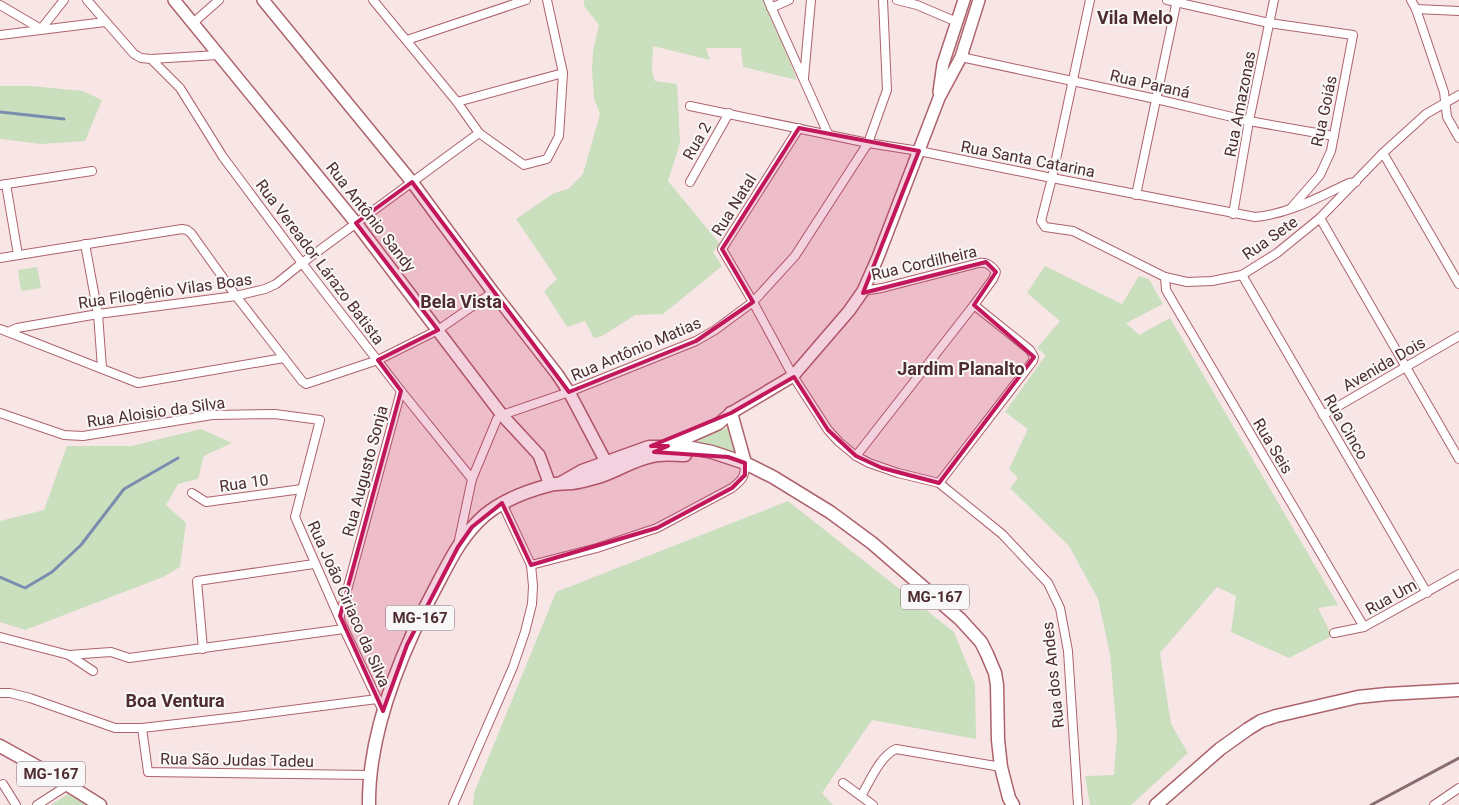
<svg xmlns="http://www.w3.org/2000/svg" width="1459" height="805" viewBox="0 0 1459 805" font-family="Roboto,sans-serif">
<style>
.green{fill:#cadfbd}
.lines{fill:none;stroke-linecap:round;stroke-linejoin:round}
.stream{stroke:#7b8daf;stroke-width:3}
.street-casing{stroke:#ad626b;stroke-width:10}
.secondary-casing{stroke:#ad626b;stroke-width:14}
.primary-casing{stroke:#ad626b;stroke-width:15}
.street{stroke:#fff;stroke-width:8}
.secondary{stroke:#fff;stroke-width:11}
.primary{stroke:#fff;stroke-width:12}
.rail{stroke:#896c6f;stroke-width:3}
.marked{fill:#c2185b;fill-opacity:0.2;stroke:#c2185b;stroke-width:4;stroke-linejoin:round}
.labels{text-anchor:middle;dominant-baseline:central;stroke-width:4;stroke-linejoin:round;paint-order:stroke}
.shield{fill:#f8f8f8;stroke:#81696c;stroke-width:1}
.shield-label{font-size:15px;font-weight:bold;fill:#4e2c30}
.street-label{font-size:16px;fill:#4e2c30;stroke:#f8f8f8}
.neighbourhood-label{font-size:18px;font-weight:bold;fill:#4e2c30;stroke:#f8f8f8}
</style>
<rect width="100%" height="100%" fill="#f8e6e7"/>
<g class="green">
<polygon points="584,0 766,0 797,80 743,67 741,48 706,48 710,60 653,46 652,72 655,81 677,84 677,81 680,143 668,181 720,244 713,252 722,266 663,314 635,315 602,336 594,338 585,321 567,327 544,291 557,279 516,219 554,193 568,189 583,174 600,114 594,98 592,70 593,51 599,25 584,6"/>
<polygon points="0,86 31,86 83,91 102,100 85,141 41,144 0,139"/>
<polygon points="1045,266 1122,304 1139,276 1149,279 1163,304 1126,323 1139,335 1170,318 1338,605 1318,608 1332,636 1289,658 1231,632 1236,596 1217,587 1160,653 1171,724 1188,753 1131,805 1090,805 1085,776 1114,775 1117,736 1110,654 1098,599 1069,546 1010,488 1018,478 1009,469 1028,429 1005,412 1046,355 1037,348 1060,321 1027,293"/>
<polygon points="37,267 41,288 21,291 18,270"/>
<polygon points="733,425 741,455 698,445 698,440"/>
<polygon points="201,429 232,443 204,456 198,479 178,484 166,505 186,523 180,567 163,577 25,630 0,622 0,521 44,510 67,446 131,446"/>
<polygon points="788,501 954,632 975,684 976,739 872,720 822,793 833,805 473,805 474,793 556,592"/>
<polygon points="68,794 87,805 51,805"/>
</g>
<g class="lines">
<g class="stream">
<polyline points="0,112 64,119"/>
<polyline points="0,577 25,588 52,572 81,545 124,489 178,458"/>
</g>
<g class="street-casing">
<g id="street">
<polyline points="87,0 134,54 141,58 151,59 218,55"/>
<polyline points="373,0 457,102 479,133 524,165 547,159 559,136 563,73 547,0"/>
<polyline points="768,0 828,134"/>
<polyline points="897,0 917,5 957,22"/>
<polyline points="1090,0 1052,178 1041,221 1045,227 1073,231 1165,277 1187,282 1212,281 1242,275 1277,253 1320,218 1383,153 1426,114 1459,95"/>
<polyline points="1167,0 1269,23 1353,35 1331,151 1320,175 1292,207"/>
<polyline points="1411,0 1416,9 1444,92 1447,117 1459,138"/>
<polyline points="0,5 41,29 64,0"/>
<polyline points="771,8 789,0"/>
<polyline points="1416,9 1459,11"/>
<polyline points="193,23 219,0"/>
<polyline points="0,35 105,22"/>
<polyline points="407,40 526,0"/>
<polyline points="961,57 1156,99 1249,121 1334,136"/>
<polyline points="151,59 180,88 223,157 302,263 401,391 472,479"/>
<polyline points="804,78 811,0"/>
<polyline points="457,102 563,73"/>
<path d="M690 106 868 143 919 151 1052 178 1255 217C1289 214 1319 197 1349 183L1356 182"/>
<polyline points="799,128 722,249 753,302 793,376 828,430 839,442 856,456 869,463 898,473 939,483 1002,534 1048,583 1060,608 1068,651 1078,805"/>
<polyline points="1383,153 1459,284"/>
<polyline points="690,182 729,113"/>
<polyline points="6,184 18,255"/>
<polyline points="0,185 92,171"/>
<polyline points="1136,195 1177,0"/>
<polyline points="1233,214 1249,121 1274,0"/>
<polyline points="1320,218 1459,459"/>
<polyline points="85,244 98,314 102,368"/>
<polyline points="0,258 182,229 187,230 191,233 236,296 302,381 306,384 378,360 438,330 493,292"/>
<polyline points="1242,275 1427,593"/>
<polyline points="1165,277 1166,290 1364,627"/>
<polyline points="0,329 138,383 284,358"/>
<polyline points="8,332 17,328 98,314 236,296 265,289 276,284 302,263 479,133"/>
<polyline points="0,413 64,435 83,436 212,415 275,414 320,420 295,517 344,629 383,711"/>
<polyline points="1323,415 1459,336"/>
<path d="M856 456 974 305 993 279 996 272C991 265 987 262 979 263L882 288 863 291"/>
<polyline points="939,483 1033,361 1034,357 1030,350 974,305"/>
<polyline points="192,493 206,502 302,489"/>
<path d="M502 503 531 565 597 548 657 528 732 488C743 479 745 477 745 463"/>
<polyline points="459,540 472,479 497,419 502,415 569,392 696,341 715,330 753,302 795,256 868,143 887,90 883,0"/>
<polyline points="340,616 401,391"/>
<polyline points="1334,633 1364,627 1459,574"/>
<polyline points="0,637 69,655 93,671"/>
<polyline points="203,649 197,581 314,564"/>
<polyline points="69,655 111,652 129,658 344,629"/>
<polyline points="0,693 10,693 30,698 115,728 142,728 237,717 377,699"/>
<polyline points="142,728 148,772 371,775"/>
<polyline points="843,783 873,805"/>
<polyline points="3,784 16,805"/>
<path d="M861 796C870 781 880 756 896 749L1001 767"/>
<polyline points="37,805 68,785"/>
<polyline points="453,805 513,667 525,632 532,604 533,586 531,565"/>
<polyline points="1434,805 1459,788"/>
</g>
</g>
<g class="secondary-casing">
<g id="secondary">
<polyline points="174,0 356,223 502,415 539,455 550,485"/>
<polyline points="263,0 412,182 493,292 557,374 569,392 606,462"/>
<polyline points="939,92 943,64 964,0"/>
<polyline points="668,446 718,424 731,413 793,376 849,311 863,291 878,257 939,98 961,57 979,0"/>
</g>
</g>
<g class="primary-casing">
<g id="primary">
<polyline points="731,413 745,463"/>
<polyline points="561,483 582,471 649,447 687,447 712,452 745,463 773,477 830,512 872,543 960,619 981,642 987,654 995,673 997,685 998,740 1001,767 1009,798 1013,805"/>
<polyline points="0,746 47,772 100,805"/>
<path d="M369 805C368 730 403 648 438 583 451 558 463 534 485 515 503 500 527 491 550 485 557 483 564 484 572 483 581 482 590 479 598 477 618 471 637 457 658 455 667 454 676 455 685 455"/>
<polyline points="1156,805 1220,749 1248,729 1261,721 1276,716 1358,697 1387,694 1459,690"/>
</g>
</g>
<use href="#street" class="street"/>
<use href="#secondary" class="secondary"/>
<use href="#primary" class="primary"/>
<polyline class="rail" points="1371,805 1459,758"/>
</g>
<path class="marked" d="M799 128 919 151 863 293 986 262 996 272 974 305 1034 357 939 483 882 468 856 456 828 430 794 377 731 413 651 446H668L654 452 728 457 745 463V475L732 488 657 528 531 565 502 503 472 527 458 547 407 645 383 711 340 616 401 391 378 360 438 330 356 223 412 182 569 392 696 341 753 302 722 249Z"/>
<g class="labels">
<g class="shield">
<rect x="901" y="584.5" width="68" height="25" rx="4"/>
<rect x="386" y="605.5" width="68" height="25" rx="4"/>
<rect x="17" y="761.5" width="68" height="25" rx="4"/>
</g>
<g class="shield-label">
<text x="935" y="597">MG-167</text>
<text x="420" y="618">MG-167</text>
<text x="51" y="774">MG-167</text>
</g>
<g class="street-label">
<text transform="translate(1150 84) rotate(13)">Rua Paraná</text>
<text transform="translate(1240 104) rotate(-79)">Rua Amazonas</text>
<text transform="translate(1324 111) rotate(-78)">Rua Goiás</text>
<text transform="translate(697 141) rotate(-60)">Rua 2</text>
<text transform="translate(1028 159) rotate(11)">Rua Santa Catarina</text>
<text transform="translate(734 205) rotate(-58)">Rua Natal</text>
<text transform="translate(371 217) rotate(52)">Rua Antônio Sandy</text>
<text transform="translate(1270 238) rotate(-35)">Rua Sete</text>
<text transform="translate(320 262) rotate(53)">Rua Vereador Lárazo Batista</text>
<text transform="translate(924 263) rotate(-13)">Rua Cordilheira</text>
<text transform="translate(165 291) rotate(-8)">Rua Filogênio Vilas Boas</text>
<text transform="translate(636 349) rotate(-23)">Rua Antônio Matias</text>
<text transform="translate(1384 364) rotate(-30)">Avenida Dois</text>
<text transform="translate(156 412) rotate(-8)">Rua Aloisio da Silva</text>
<text transform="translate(1346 427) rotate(60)">Rua Cinco</text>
<text transform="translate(1273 446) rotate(59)">Rua Seis</text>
<text transform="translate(365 471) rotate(-75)">Rua Augusto Sonja</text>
<text transform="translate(244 483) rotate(-8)">Rua 10</text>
<text transform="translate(1391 597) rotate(-29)">Rua Um</text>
<text transform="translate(349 604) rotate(66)">Rua João Ciriaco da Silva</text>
<text transform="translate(1053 675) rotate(-96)">Rua dos Andes</text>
<text transform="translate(237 760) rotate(1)">Rua São Judas Tadeu</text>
</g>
<g class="neighbourhood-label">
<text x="1135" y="17">Vila Melo</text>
<text x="461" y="301">Bela Vista</text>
<text x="961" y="368">Jardim Planalto</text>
<text x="175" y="700">Boa Ventura</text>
</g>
</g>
</svg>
